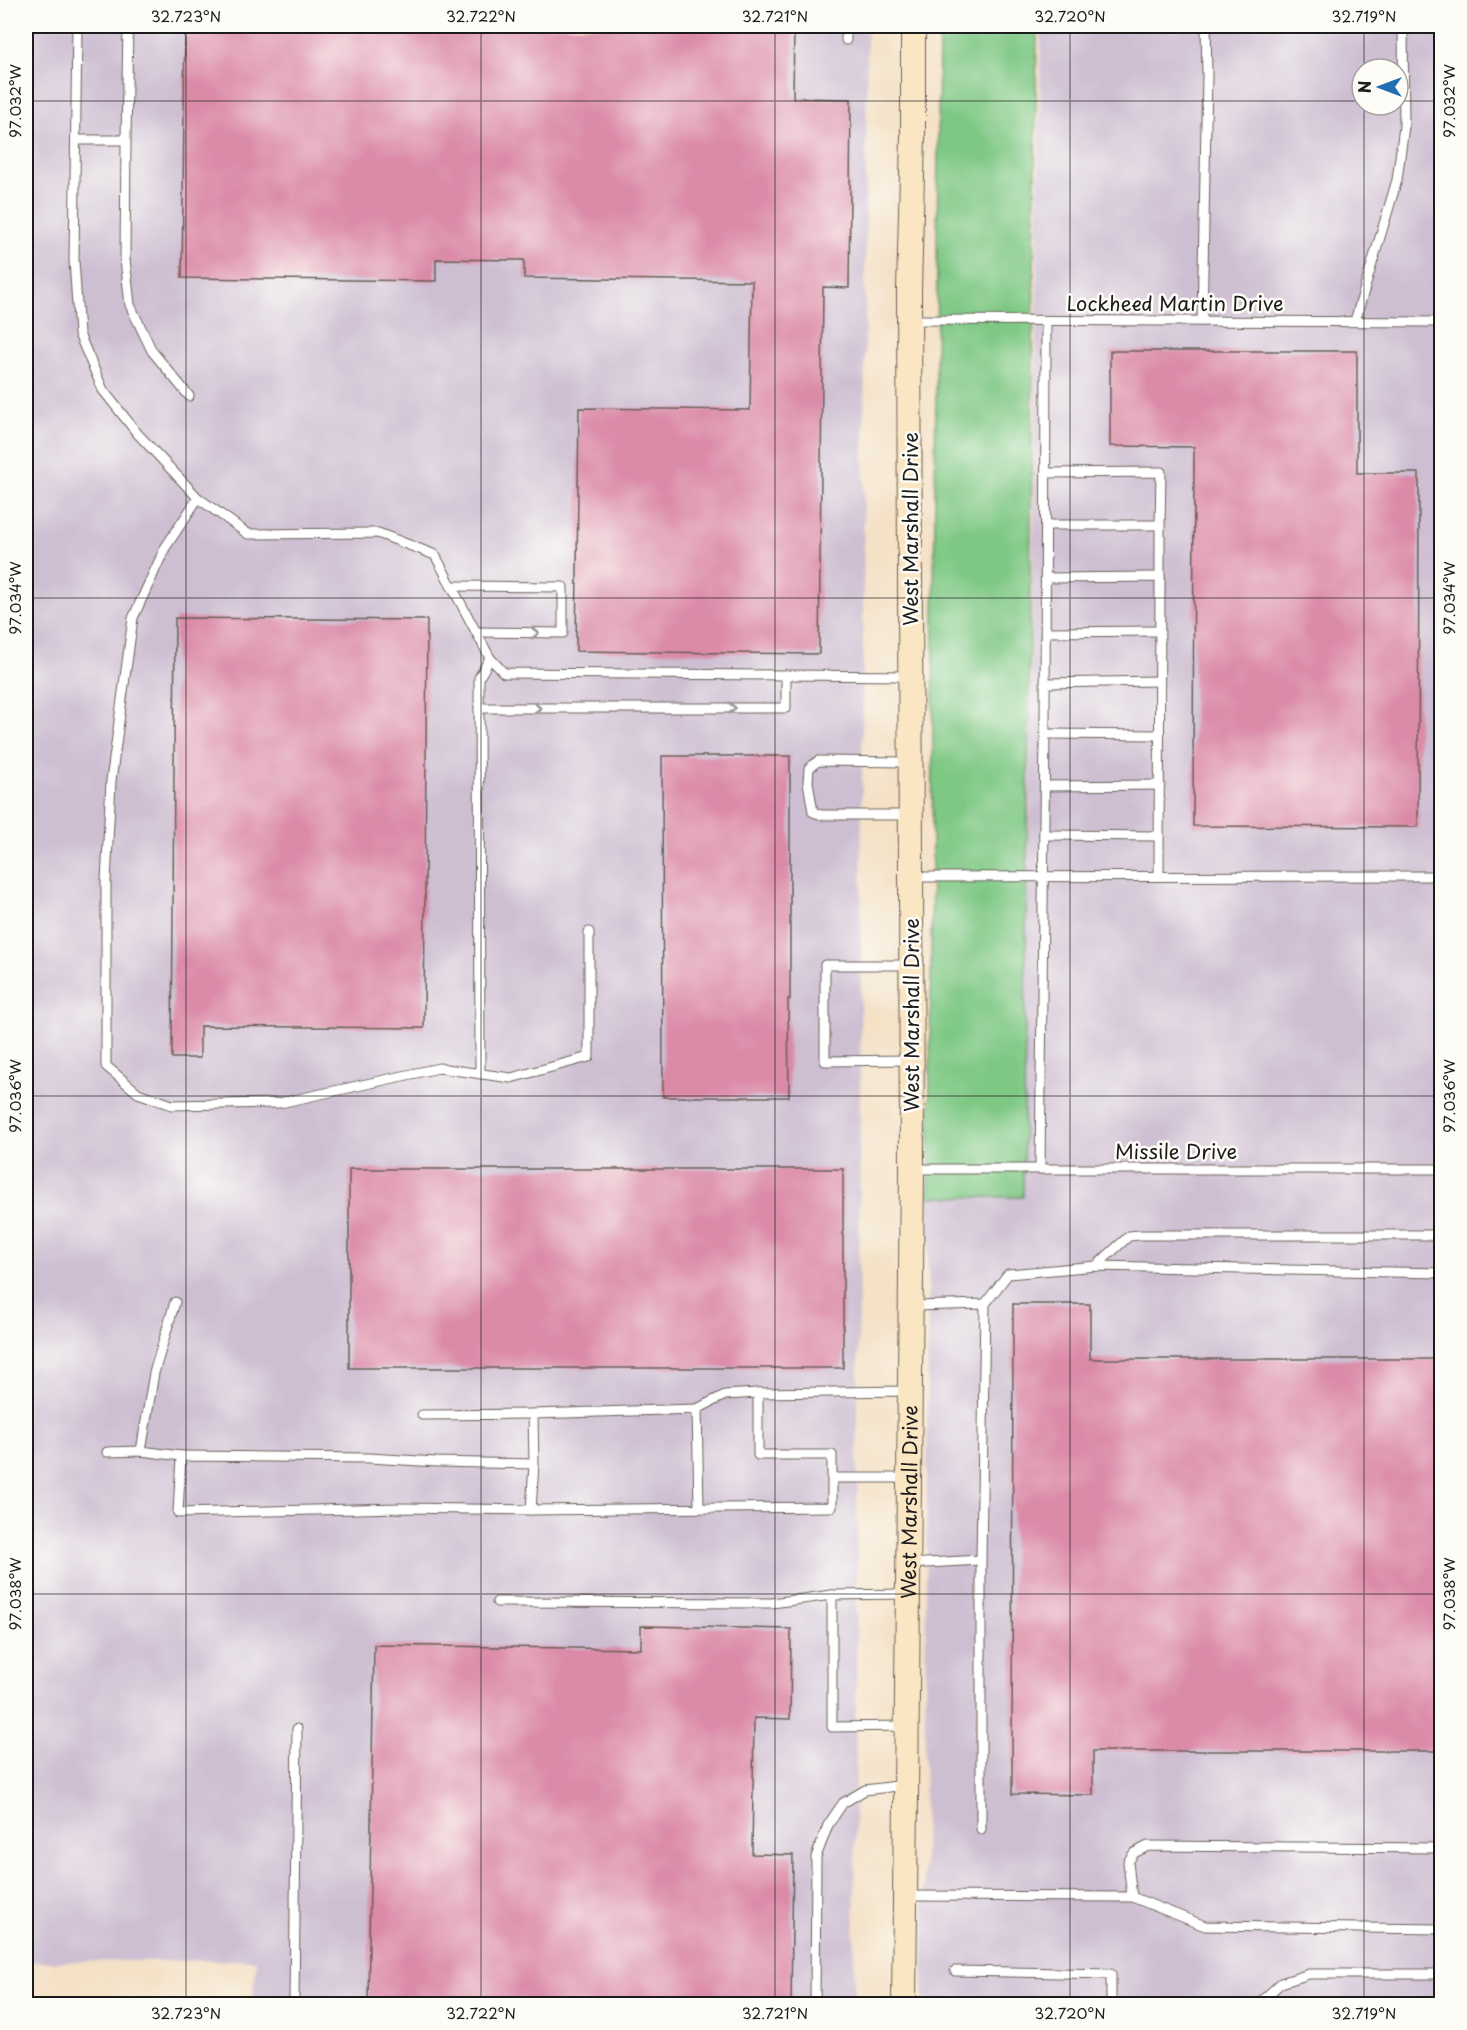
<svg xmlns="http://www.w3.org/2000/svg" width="1467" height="2030" viewBox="0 0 1467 2030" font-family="'Playpen Sans',sans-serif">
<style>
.industrial{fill:#cdbed2;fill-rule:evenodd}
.green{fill:#7ec884;stroke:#4d7250;stroke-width:1.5}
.building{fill:#db8aa8}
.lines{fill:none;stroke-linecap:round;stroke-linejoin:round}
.lane-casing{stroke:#686158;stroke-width:11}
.secondary-casing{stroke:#686158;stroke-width:26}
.lane{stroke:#fff;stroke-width:9}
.secondary{stroke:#fbe6c4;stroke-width:24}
.oneway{stroke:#999}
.ticks{fill:none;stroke:#1c1c1c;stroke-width:1.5;stroke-opacity:0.45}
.labels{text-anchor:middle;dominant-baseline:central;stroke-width:5;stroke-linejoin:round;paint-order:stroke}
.street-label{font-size:20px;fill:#1c1c1c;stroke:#fdfcf7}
.neatline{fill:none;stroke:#1c1c1c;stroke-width:2}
.ticks-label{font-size:15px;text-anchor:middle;fill:#1c1c1c}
</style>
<rect width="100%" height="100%" fill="#fdfcf7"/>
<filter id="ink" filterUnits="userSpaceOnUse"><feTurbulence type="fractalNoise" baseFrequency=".0167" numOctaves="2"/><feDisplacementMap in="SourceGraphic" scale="12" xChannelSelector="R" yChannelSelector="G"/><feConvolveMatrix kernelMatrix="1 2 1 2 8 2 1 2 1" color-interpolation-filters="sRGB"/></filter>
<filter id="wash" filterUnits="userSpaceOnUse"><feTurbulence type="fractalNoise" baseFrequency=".008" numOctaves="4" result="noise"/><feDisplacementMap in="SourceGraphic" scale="24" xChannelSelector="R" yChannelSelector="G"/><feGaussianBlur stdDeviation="1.35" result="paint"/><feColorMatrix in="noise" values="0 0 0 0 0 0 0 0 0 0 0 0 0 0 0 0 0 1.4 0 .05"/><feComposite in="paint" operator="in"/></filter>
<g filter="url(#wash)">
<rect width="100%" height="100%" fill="#f4e1c6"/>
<g class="industrial">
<polygon points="26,26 867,26 854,2004 253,2004 256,1960 26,1962"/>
<path d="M1041 26H1441V2004H923L929 1197H1023ZM1362 69H1398V105H1362Z"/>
</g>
<polygon class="green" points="939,26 1037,26 1023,1197 929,1197"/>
<g id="blocks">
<g class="building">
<polygon points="185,26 794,26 793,98 851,99 849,288 823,287 819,654 576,651 579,408 750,410 752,281 524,278 524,260 436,259 436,281 182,278"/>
<polygon points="1110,351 1357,351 1357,473 1419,473 1418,827 1193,826 1194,447 1110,446"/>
<polygon points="175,618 427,620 424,1028 200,1026 200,1058 172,1058"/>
<polygon points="662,756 790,756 790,999 788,999 789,1097 663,1097"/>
<rect x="349" y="1169" width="494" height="199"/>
<polygon points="1013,1304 1090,1304 1090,1359 1442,1359 1442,1751 1093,1751 1093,1795 1012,1794"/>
<polygon points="641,1626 791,1629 790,1719 754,1718 752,1854 793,1855 791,2004 368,2004 374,1645 641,1649"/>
</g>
</g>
</g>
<g filter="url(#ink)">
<use href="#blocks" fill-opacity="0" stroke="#686158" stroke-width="1.5"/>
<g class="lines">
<g class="lane-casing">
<g id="lane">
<polyline points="77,26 74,260 79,334 103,390 137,433 198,498 248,534 378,533 435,555 490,658 504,673 908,676"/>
<polyline points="846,40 846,26"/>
<polyline points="76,140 126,140 128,26"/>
<polyline points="126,140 125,259 130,305 152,351 189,396"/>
<polyline points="911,320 1442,322"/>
<polyline points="1202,321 1207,75 1206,26"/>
<polyline points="1355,321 1397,180 1404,126 1403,26"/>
<polyline points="1046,473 1161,472 1160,525 1046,525"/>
<polyline points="198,498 165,548 133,618 111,781 106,882 106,1066 138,1093 172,1105 280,1103 439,1068 511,1078 589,1057 589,932"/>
<polyline points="1160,577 1160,525"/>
<polyline points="1046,578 1160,577 1159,876"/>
<polyline points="451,586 563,587 563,633 476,632"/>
<polyline points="1046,632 1159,631"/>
<polyline points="1045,683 1159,681"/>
<polyline points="479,708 786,708 786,675"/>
<polyline points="1045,734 1159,735"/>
<polyline points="909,762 818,761 809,768 808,782 813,812 822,815 911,815"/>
<polyline points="1045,786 1160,785"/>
<polyline points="1044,835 1159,836"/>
<polyline points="912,877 1442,876"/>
<polyline points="910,1060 825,1061 825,965 910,965"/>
<polyline points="480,1074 479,678 490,658"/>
<polyline points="914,1169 1442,1169"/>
<polyline points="1040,1169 1045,734 1046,321"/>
<polyline points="1096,1266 1129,1236 1139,1235 1442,1235"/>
<polyline points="913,1306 985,1304"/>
<polyline points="697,1409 725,1395 758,1393"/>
<polyline points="422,1415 533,1414"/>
<polyline points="141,1451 154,1373 175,1302"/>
<polyline points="107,1452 141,1451 181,1456"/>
<polyline points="832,1478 832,1455 758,1455 758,1393 909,1391"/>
<polyline points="699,1507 697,1409 533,1414 534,1464 531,1510 832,1507 832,1478 908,1478"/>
<polyline points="531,1510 401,1508 178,1513 181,1456 369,1458 437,1462 534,1464"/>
<polyline points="908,1564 981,1560"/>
<polyline points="497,1602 772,1603 832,1595"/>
<polyline points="906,1726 832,1727 832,1595 906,1594"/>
<polyline points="981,1829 981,1560 985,1304 1008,1274 1096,1266 1442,1273"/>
<polyline points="907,1896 1132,1897 1205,1926 1442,1929"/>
<polyline points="1132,1897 1128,1862 1134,1853 1148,1846 1442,1848"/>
<polyline points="955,1971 1111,1974 1111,2004"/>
<polyline points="294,2004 297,1729"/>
<polyline points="815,2004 816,1857 828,1825 843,1803 865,1790 905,1785"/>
<polyline points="1258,2004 1281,1983 1309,1974 1442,1974"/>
</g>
</g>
<g class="secondary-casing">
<g id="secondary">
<path id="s1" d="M904 2004 912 1169 909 289 913 138V26"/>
</g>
</g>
<use href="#lane" class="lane"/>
<use href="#secondary" class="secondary"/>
</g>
<defs><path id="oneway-chevron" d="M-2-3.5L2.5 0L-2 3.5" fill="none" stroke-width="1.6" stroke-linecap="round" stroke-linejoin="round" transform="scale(1.5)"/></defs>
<g class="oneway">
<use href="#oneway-chevron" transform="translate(535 633)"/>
<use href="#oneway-chevron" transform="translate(537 708)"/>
<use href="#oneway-chevron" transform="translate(732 708)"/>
</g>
</g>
<path class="ticks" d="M186 26V2004M481 26V2004M775 26V2004M1070 26V2004M1364 26V69M26 101H1362M1398 101H1442M1364 105V2004M26 598H1442M26 1096H1442M26 1594H1442"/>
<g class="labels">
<g class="street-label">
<text x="1175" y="303">Lockheed Martin Drive</text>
<text transform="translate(910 529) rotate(-90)">West Marshall Drive</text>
<text transform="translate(911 1015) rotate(-90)">West Marshall Drive</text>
<text x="1176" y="1151">Missile Drive</text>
<text stroke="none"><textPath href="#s1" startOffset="502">West Marshall Drive</textPath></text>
</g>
</g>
<rect width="1467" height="2030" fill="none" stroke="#fdfcf7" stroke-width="66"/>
<g transform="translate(1380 87) rotate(270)"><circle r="28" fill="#fdfcf7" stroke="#a3a29f" stroke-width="1.5"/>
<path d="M0-4.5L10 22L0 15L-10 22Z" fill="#1f6fb2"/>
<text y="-9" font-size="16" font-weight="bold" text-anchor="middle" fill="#1c1c1c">N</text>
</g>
<rect x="33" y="33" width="1401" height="1964" class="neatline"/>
<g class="ticks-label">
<text x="186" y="22">32.723°N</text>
<text x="481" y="22">32.722°N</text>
<text x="775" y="22">32.721°N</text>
<text x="1070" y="22">32.720°N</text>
<text x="1364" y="22">32.719°N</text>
<text transform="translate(1450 101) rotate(-90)" y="5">97.032°W</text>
<text transform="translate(16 101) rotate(-90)" y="5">97.032°W</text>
<text transform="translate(1450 598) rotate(-90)" y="5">97.034°W</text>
<text transform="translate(16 598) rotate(-90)" y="5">97.034°W</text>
<text transform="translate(1450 1096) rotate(-90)" y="5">97.036°W</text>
<text transform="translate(16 1096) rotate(-90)" y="5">97.036°W</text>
<text transform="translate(1450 1594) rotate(-90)" y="5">97.038°W</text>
<text transform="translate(16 1594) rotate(-90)" y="5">97.038°W</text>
<text x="186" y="2019">32.723°N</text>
<text x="481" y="2019">32.722°N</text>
<text x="775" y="2019">32.721°N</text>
<text x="1070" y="2019">32.720°N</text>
<text x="1364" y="2019">32.719°N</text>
</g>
</svg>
